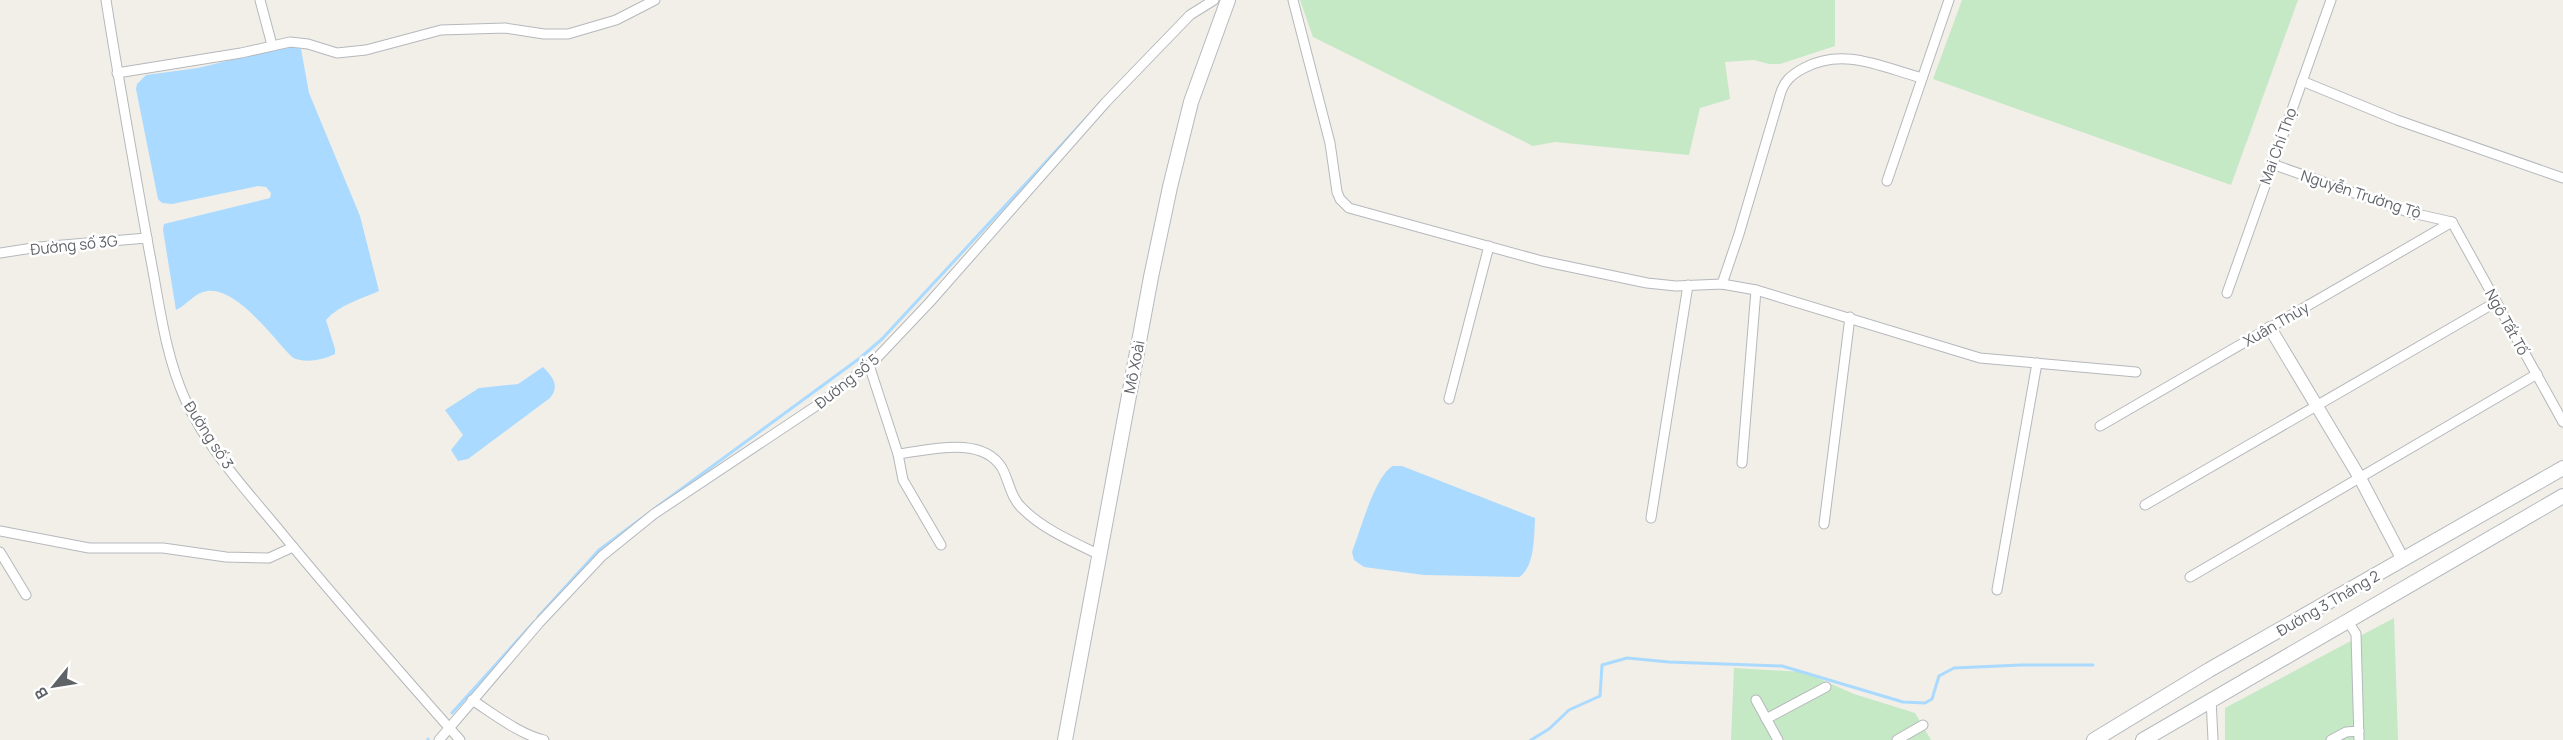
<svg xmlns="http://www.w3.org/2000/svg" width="2563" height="740" viewBox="0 0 2563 740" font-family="Manrope,sans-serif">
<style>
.green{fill:#c5e8c5}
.water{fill:#aadaff}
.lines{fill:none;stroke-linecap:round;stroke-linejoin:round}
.stream{stroke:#aadaff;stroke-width:3}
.minor-casing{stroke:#b5b8bc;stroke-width:11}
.tertiary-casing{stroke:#b5b8bc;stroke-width:14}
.secondary-casing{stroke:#b6babf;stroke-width:16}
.minor{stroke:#fff;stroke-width:9}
.tertiary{stroke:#fff;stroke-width:12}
.secondary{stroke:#fff;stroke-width:14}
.labels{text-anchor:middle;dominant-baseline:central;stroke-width:5;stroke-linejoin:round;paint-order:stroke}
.street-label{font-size:15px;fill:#5f6368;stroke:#fff}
</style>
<rect width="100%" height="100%" fill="#f1efe8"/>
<g class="green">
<polygon points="1300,0 1835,0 1835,46 1780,64 1769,64 1754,60 1725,62 1730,99 1700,108 1689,155 1555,142 1533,146 1313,37"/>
<polygon points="1962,0 2298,0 2231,185 1933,79"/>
<polygon points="2394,618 2398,740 2225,740 2225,708"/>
<polygon points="1734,668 1804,672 1854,694 1915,713 1931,740 1731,740"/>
</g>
<g class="water">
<path d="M287 46 301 49 309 93 360 216 379 291C361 299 339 305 326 320L335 349V354C323 360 303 364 292 357 272 337 237 287 207 291 194 293 187 305 176 310L163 230 164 224 270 198 271 193 266 187 258 186 172 204 162 203 158 199 136 89 137 84 146 75 198 68Z"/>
<path d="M543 367C553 377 560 386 550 398L468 459 458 461 451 450 463 435 445 410 479 388 518 384Z"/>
<path d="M1393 466H1402L1535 518C1534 536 1535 567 1519 577L1424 575 1364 567 1354 560 1352 552C1360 532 1375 475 1393 466Z"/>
</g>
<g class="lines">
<g class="stream">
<polyline points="654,509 860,358 882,339 1092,112"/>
<polyline points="538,617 599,550 649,513"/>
<polyline points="452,713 534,622"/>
<polyline points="428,740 428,739"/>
<polyline points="1531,740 1549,729 1569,710 1600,696 1602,665 1627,658 1669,662 1782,666 1903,702 1925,703 1932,699 1939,676 1954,668 2021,665 2093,665"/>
</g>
<g class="minor-casing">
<g id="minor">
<path d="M106 0C119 83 134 166 149 250 159 300 164 352 185 399 206 447 246 490 280 531 338 602 399 671 460 740"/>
<polyline points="260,0 272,45"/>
<polyline points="1293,0 1330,143 1337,192 1340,199 1349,208 1542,261 1647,283 1676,286 1722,284 1756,290 1980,358 2136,372"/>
<polyline points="117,73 241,53 290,42 308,44 337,53 366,50 441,30 505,28 544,34 568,34 616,20 655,0"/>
<polyline points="2302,81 2397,120 2563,178"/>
<polyline points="2272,164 2408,212 2452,222"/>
<polyline points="1887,181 1949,0"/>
<polyline points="2452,222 2563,422"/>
<polyline points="0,253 39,247 147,238"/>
<path d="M1722 284 1739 234 1780 95C1784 81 1791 75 1804 68 1844 47 1881 67 1922 78"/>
<polyline points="2227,293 2331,0"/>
<polyline points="869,365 898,454 903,480 941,545"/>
<polyline points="1449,399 1489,246"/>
<polyline points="2100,426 2452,222"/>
<path d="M898 454C930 450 982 435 1002 468 1009 481 1011 499 1023 509 1043 529 1073 542 1098 554"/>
<polyline points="1742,463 1756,290"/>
<polyline points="2145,505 2496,302"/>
<polyline points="1651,518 1688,285"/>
<polyline points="1824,524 1850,317"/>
<polyline points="0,531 89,548 163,548 226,557 269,558 293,547"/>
<polyline points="0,552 26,595"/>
<polyline points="2190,577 2537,374"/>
<polyline points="1997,590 2037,363"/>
<polyline points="2347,620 2356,634 2359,740"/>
<polyline points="2211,699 2213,740"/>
<path d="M472 700C494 714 519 734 544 740"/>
<polyline points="1756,700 1778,740"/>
<polyline points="1766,719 1826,687"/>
<polyline points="439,740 539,623 602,556 654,514 822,402 874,361 929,303 1106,102 1190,15 1214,0"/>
<polyline points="1897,740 1923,725"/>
<polyline points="2331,740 2346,732 2359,731"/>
</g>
</g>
<g class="tertiary-casing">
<polyline id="tertiary" points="2270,328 2360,478 2403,560"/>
</g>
<g class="secondary-casing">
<g id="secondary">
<polyline points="1065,740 1151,277 1170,187 1191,102 1228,0"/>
<polyline points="2094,740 2209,670 2563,468"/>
<polyline points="2143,740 2563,496"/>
</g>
</g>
<use href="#minor" class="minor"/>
<use href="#tertiary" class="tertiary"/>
<use href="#secondary" class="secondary"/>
</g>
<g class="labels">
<g class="street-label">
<text transform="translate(2278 146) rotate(-70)">Mai Chí Thọ</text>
<text transform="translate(2361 194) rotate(18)">Nguyễn Trường Tộ</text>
<text transform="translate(74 245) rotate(-6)">Đường số 3G</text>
<text transform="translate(2507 322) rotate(61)">Ngô Tất Tố</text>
<text transform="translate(2276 324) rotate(-30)">Xuân Thủy</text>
<text transform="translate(1134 367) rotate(-79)">Mô Xoài</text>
<text transform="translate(847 381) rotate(-39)">Đường số 5</text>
<text transform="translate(209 435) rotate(57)">Đường số 3</text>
<text transform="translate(2328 603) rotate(-30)">Đường 3 Tháng 2</text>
</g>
</g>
<g transform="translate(54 686) rotate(240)" stroke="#ffffff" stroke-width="4.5" paint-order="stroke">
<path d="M0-4.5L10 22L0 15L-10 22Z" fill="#5f6368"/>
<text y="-9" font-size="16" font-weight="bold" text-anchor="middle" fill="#5f6368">B</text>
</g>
</svg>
